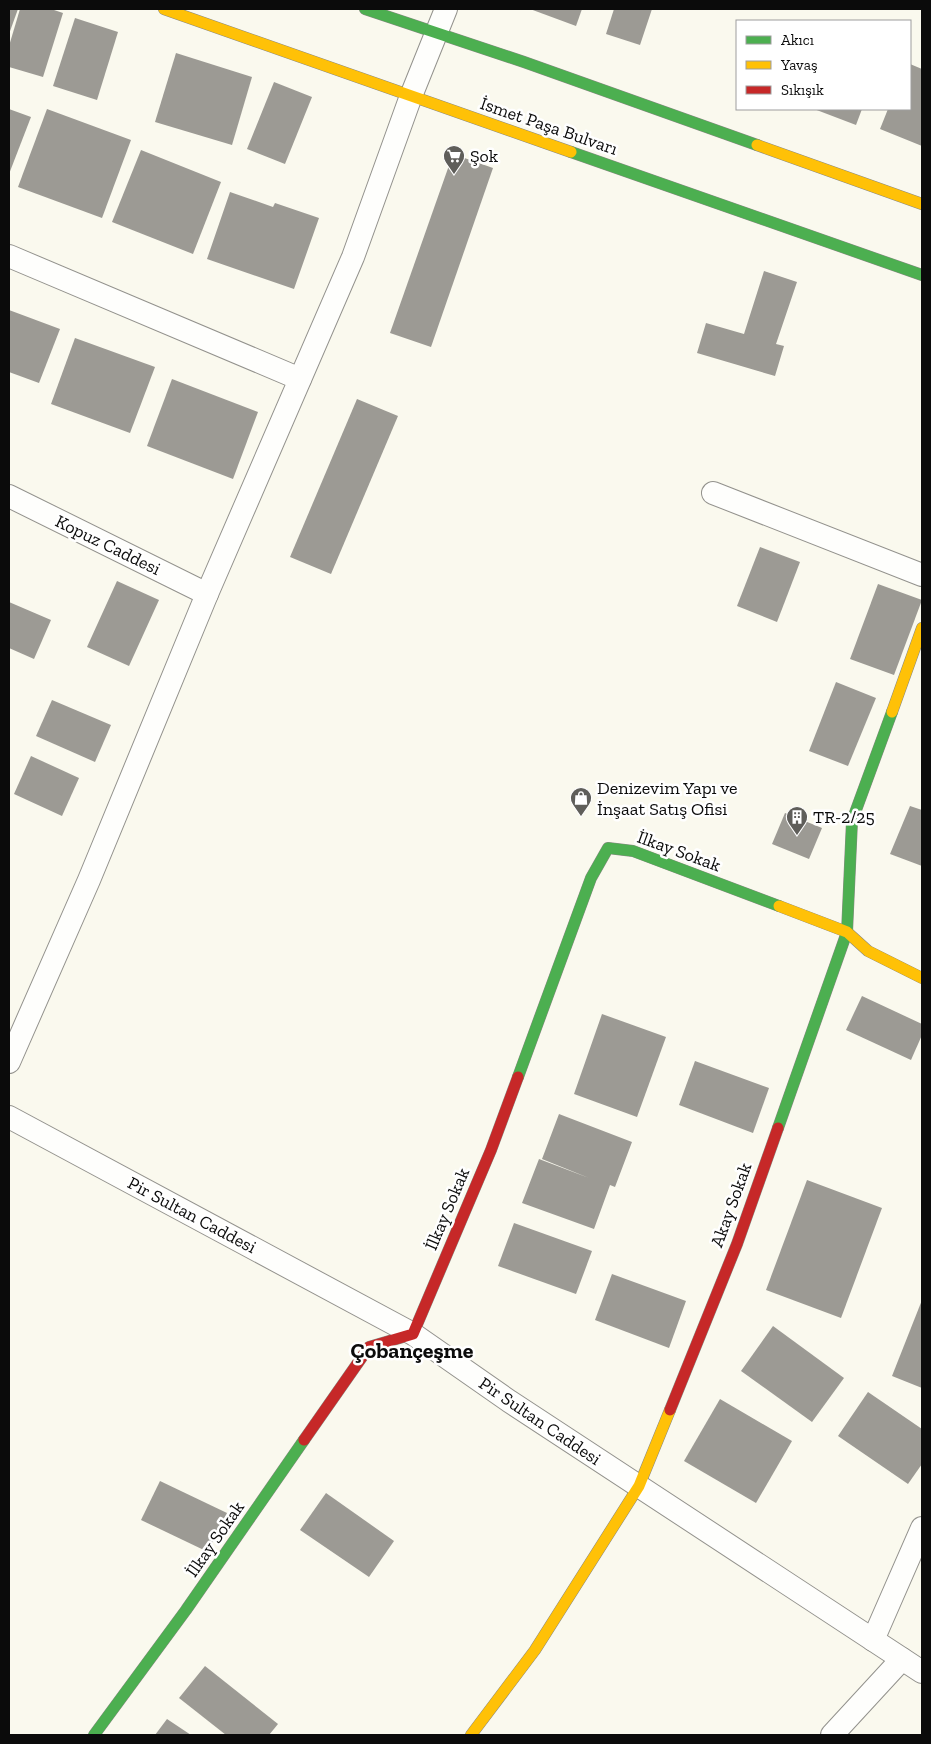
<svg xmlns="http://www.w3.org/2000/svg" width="931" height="1744" viewBox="0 0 931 1744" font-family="'Zilla Slab',serif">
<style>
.building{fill:#9c9a94}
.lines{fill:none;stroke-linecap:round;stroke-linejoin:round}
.street-casing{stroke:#93928d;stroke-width:24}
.fast-casing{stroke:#898984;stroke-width:12}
.slow-casing{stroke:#898984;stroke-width:12}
.jam-casing{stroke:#898984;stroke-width:12}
.street{stroke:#fefefc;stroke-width:22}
.fast{stroke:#4caf50;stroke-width:11}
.slow{stroke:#ffc107;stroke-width:11}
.jam{stroke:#c62828;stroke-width:11}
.labels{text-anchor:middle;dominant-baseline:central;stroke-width:5;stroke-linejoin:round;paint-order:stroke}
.street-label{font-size:18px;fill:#0b0b0b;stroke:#fff}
.poi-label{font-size:18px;fill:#0b0b0b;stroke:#fff;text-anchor:start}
.district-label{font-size:22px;font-weight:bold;fill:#0b0b0b;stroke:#fff}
</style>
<rect width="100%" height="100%" fill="#faf9ee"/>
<g class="building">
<polygon points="9,9 18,9 9,34"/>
<polygon points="20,9 51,9 63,13 43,77 9,67 9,46"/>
<polygon points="530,9 582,9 576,26"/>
<polygon points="614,9 652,9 640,45 606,34"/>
<polygon points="75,18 118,32 97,100 53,86"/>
<polygon points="176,53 252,77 232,145 155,122"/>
<polygon points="910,64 922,69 922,146 880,129 888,109 910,109"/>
<polygon points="274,82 312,97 285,164 247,149"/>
<polygon points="9,109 31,117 9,174"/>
<polygon points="47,109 131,140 102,218 18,187"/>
<polygon points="814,109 862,109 856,125"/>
<polygon points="141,150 221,182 193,254 112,222"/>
<polygon points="453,154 493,168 431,347 390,333"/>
<polygon points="230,192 273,207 275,203 319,218 294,289 207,259"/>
<polygon points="764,271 797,282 776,344 784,346 775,376 697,353 706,323 744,334"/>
<polygon points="9,310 60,329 39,383 9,372"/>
<polygon points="75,338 155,367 130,433 51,404"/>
<polygon points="172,379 258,412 233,479 147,446"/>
<polygon points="357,399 398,416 331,574 290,557"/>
<polygon points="760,547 800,562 777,622 737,606"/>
<polygon points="117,581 159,600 129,666 87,647"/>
<polygon points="878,584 922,600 894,675 850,659"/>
<polygon points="9,602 51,620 34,659 9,648"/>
<polygon points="836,682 876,698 848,766 809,751"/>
<polygon points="52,700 111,725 95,762 36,736"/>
<polygon points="31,756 79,778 62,816 14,794"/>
<polygon points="910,806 922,810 922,866 890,854"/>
<polygon points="785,813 822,828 809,859 772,844"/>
<polygon points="862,996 922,1024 922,1035 911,1060 846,1030"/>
<polygon points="602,1014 666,1037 637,1117 574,1094"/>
<polygon points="695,1061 769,1088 753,1133 679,1105"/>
<polygon points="559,1114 632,1142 615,1187 610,1185 594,1229 522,1203 539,1159 589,1178 542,1159"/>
<polygon points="807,1180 882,1208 841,1318 766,1290"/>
<polygon points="514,1223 592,1251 576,1294 498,1266"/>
<polygon points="612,1274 686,1301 669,1348 595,1320"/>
<polygon points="922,1300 922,1388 892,1376"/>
<polygon points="773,1326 844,1378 812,1422 741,1371"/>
<polygon points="868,1392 922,1429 922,1464 908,1484 838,1436"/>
<polygon points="720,1399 792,1441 756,1503 684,1461"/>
<polygon points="160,1481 227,1513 208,1552 141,1520"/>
<polygon points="326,1493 394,1541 369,1577 300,1530"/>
<polygon points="205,1666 278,1724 269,1735 226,1735 179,1698"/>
<polygon points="167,1719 191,1735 155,1735"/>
</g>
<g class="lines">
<g class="street-casing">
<g id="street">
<polyline points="9,256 300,379"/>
<polyline points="713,493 922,575"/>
<polyline points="9,496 207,594"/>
<polyline points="9,1062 89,880 207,594 353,257 411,96 446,9"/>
<polyline points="9,1117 413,1334 509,1401 922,1672"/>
<polyline points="873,1640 922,1528"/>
<polyline points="832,1735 902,1659"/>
</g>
</g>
<g class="fast-casing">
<g id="fast">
<polyline points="365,9 524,62 757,145"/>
<polyline points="571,152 922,275"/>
<polyline points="518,1077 591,878 608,848 633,851 779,906"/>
<polyline points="778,1128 847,932 852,821 892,712"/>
<polyline points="94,1735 186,1610 304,1440"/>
</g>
</g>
<g class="slow-casing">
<g id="slow">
<polyline points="164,9 571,152"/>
<polyline points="757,145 922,204"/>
<polyline points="892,712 922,628"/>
<polyline points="779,906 847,932 868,951 922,978"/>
<polyline points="471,1735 535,1650 639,1486 670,1410"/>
</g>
</g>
<g class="jam-casing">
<g id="jam">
<polyline points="670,1410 737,1244 778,1128"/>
<polyline points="304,1440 369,1347 413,1334 491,1150 518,1077"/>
</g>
</g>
<use href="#street" class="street"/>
<use href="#fast" class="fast"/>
<use href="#slow" class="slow"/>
<use href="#jam" class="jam"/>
</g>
<defs>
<g id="supermarket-pin" transform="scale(1.125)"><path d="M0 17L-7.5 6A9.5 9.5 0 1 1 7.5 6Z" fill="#5f5e5a" stroke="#fff"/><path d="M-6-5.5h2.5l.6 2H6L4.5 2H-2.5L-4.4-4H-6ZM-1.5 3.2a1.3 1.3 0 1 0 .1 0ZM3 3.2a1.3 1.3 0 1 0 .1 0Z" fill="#fff"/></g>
<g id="shop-pin" transform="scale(1.125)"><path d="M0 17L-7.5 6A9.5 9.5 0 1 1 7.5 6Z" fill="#5f5e5a" stroke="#fff"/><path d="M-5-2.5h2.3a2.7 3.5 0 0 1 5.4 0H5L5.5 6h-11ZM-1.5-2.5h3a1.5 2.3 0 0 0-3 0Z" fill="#fff"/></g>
<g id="building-pin" transform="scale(1.125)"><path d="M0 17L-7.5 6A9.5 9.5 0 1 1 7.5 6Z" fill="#5f5e5a" stroke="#fff"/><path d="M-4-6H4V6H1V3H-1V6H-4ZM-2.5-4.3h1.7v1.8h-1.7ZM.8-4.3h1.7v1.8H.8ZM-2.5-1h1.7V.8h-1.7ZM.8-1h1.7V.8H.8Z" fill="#fff"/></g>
</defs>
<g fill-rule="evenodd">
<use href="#supermarket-pin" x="454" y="156"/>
<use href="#shop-pin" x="581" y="798"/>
<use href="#building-pin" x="797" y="817"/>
</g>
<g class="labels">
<g class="street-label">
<text transform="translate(549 126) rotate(19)">İsmet Paşa Bulvarı</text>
<text transform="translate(108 545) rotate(26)">Kopuz Caddesi</text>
<text transform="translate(679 851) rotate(20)">İlkay Sokak</text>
<text transform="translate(731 1205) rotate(-70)">Akay Sokak</text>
<text transform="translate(447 1209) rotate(-67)">İlkay Sokak</text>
<text transform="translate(192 1215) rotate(28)">Pir Sultan Caddesi</text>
<text transform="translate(540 1421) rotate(34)">Pir Sultan Caddesi</text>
<text transform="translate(215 1539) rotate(-55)">İlkay Sokak</text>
</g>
<g class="poi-label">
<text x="470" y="156">Şok</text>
<text x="597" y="788">Denizevim Yapı ve<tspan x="597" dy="21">İnşaat Satış Ofisi</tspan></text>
<text x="813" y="817">TR-2/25</text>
</g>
<g class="district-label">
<text x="412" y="1350">Çobançeşme</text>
</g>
</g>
<rect width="931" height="1744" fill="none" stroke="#0b0b0b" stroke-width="20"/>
<rect x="736" y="20" width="175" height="90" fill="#ffffff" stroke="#9d9d9d"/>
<rect x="746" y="36" width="25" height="8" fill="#4caf50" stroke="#9d9d9d"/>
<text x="781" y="45" font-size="15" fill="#0b0b0b">Akıcı</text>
<rect x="746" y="61" width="25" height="8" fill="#ffc107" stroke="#9d9d9d"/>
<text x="781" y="70" font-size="15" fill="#0b0b0b">Yavaş</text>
<rect x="746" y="86" width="25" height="8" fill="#c62828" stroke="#9d9d9d"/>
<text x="781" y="95" font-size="15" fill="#0b0b0b">Sıkışık</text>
</svg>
